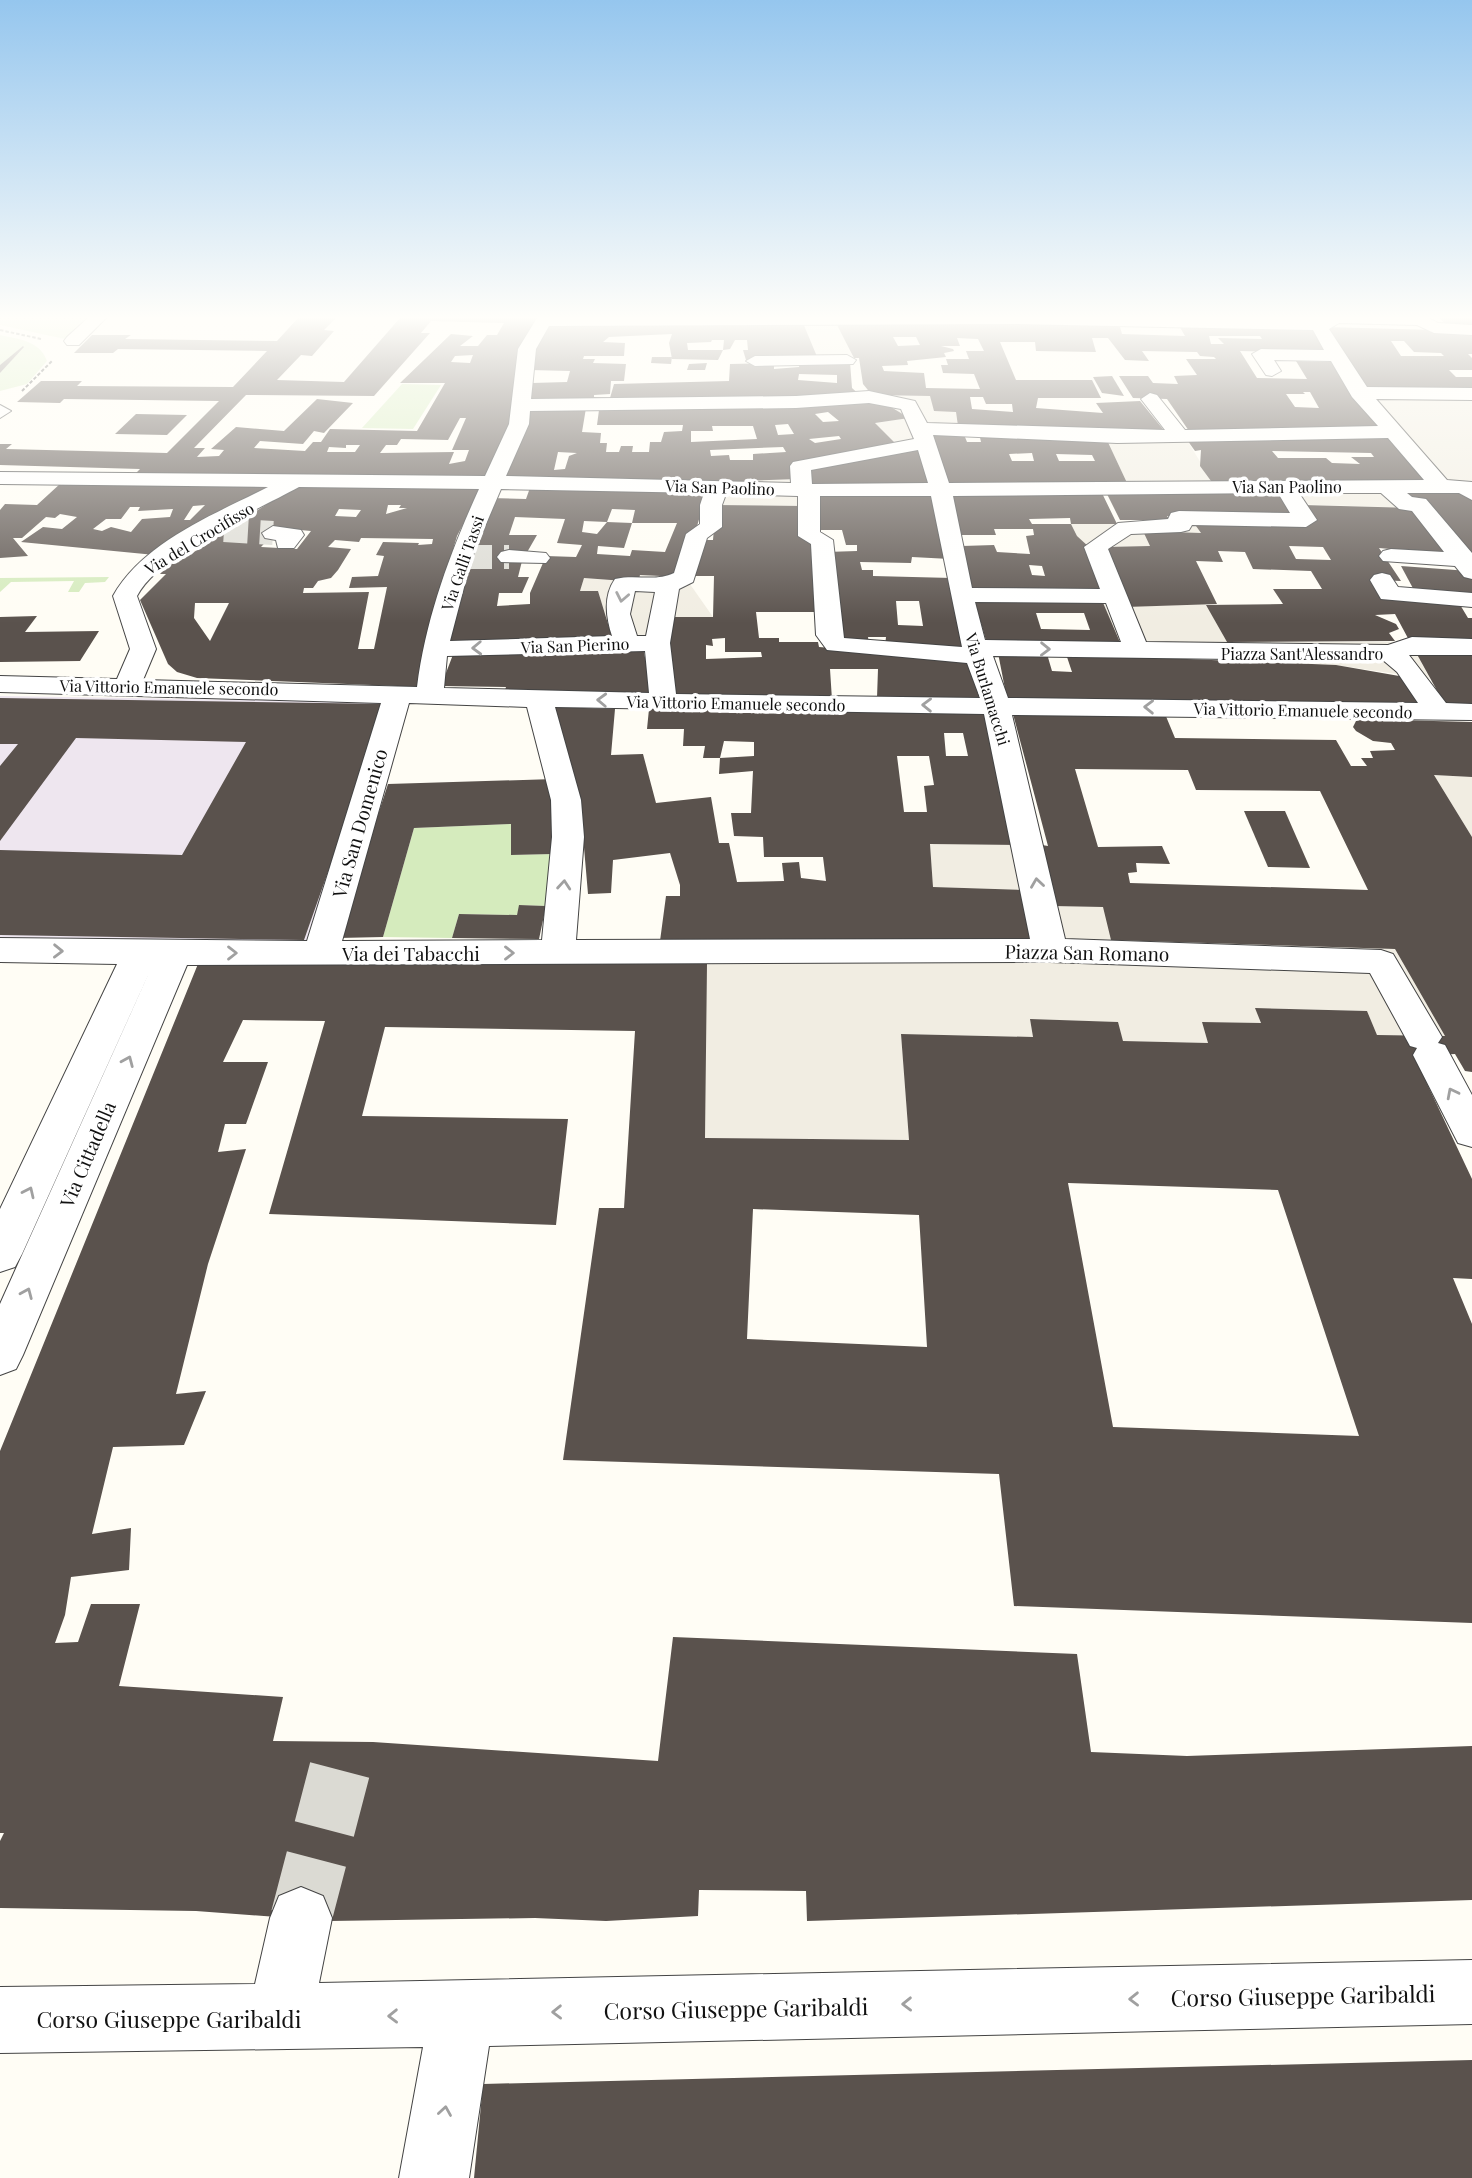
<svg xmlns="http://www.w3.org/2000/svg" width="1472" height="2178" viewBox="0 0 1472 2178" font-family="'Playfair Display',serif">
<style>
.industrial{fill:#eee6ef}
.green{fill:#d5ebbd}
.plaza{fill:#f1ede2}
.building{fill:#5a524d;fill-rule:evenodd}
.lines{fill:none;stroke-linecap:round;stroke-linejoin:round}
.minor-tunnel-far1{stroke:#dbdad3;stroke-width:24;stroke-dasharray:24 12;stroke-linecap:butt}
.minor-tunnel{stroke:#dbdad3;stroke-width:61;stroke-dasharray:61 31;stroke-linecap:butt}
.minor-casing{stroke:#444;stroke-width:2}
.path{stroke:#333;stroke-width:2;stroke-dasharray:3.5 2;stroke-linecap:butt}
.minor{fill:#fff;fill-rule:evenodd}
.oneway{stroke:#a0a0a0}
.labels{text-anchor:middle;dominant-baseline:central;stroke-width:7;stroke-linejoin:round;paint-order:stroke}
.far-street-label{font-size:16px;fill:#111;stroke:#fff}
.street-label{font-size:19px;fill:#111;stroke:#fff}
.near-street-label{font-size:23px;fill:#111;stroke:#fff}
</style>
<rect width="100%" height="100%" fill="#fffdf5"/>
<polygon class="industrial" points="0,696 391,702 308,945 0,942"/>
<g class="green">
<polygon points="0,318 89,318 65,339 0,325"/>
<path d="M0 335C19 339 40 341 47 361L27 384 0 391V373L25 345 0 365Z"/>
<polygon points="402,384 441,385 413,429 362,428"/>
<polygon points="109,577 105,582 85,583 79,592 68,592 74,581 11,582 0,592 0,578"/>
<polygon points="511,824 511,855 553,854 546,906 520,905 517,915 459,914 452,938 383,937 414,828"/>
</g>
<g class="plaza">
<polygon points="835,321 850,346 854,358 850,362 819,362 805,332 803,322"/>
<polygon points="1359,393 1472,394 1472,494 1441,486"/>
<polygon points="872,395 930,396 956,412 958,428 899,447 875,423 907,418"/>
<polygon points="1104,434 1185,437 1215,486 1128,485"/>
<polygon points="805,479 803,506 716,505 710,482"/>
<polygon points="1393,483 1415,508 1289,504 1277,484"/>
<polygon points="1191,519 1201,533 1144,531 1150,546 1089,547 1077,536 1071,524"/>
<polygon points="640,575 685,577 713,617 666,617 669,646 612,637 598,591 580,591 584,578 638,582"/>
<polygon points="1101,598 1126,607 1206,604 1227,642 1410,642 1430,679 1336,665 1124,655"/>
<polygon points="1434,775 1472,777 1472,837"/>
<polygon points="930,844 1023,845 1027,890 933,887"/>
<polygon points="1030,906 1103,907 1340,946 1395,949 1445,1036 1377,1035 1367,1011 1256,1008 1261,1023 1202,1022 1208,1043 1123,1041 1117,1022 1030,1019 1033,1037 901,1034 909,1140 705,1138 706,952"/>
</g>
<g class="building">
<path d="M298 318H336L324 330 334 331 312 356 301 355 277 380 344 382 400 318H537L529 335 510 425 485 479 134 475 140 469 0 465V444H12L6 449 167 453 219 401 64 399 60 403 17 402 41 381H82L77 386 233 387 267 351 118 349 113 353H74L92 335H131L125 339 277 341ZM431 321 504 323 497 335H487L478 346H460L473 336 451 334 400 383H445L417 431 330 429 321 442H313L305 451 254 448 260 441 303 444 314 431 324 433 353 403 317 399 284 431 236 427 211 449 224 450 219 456 197 457 205 448H194L246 395 374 396 430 333H421ZM473 355 470 363 451 362 455 356ZM460 418H466L452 450H469L465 461 449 464 454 452 380 453 386 445H397L401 439 448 440ZM346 445H360L355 452H327L329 447 346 448Z"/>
<polygon points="1439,318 1472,318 1472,328 1446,324"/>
<path d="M546 322 803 323 818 359 746 360 743 350H748L747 340H735L730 349 723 350 724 340H712L711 342 687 343 688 350H723L718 360 672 359 669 343 672 334 609 337 603 342 625 343 624 356H584L583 359H595L593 363 626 364 624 381H611L610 394 594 395V397L610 398 614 384 729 381 730 364 774 363V369L799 367 800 362H850L852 388 861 396 528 402 532 383 567 382 570 371 530 370 535 345ZM799 374 837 375V383L798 380Z"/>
<path d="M836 323H1119L1122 334 1185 336 1178 324 1310 326 1329 353 1240 351 1257 378 1307 379 1296 361 1331 362 1353 393 1385 429 1189 431 1167 399 1133 398 1119 376H1148L1153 383 1178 384 1174 376 1197 375 1186 359H1216L1214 357 1200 356 1197 352 1142 351 1149 361 1125 360 1108 338H1092L1096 352 1036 351 1035 342H1000L1016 380H1092L1101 398H1038L1036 408 1103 413 1096 403 1140 401 1167 434 958 426 956 412 934 411 930 396 872 395 863 384 859 358H854ZM1209 336H1260L1262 339 1218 338 1224 344H1211ZM893 337H916L920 345 898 346ZM957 338 978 339 984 351H966L969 359H946L948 365H941L943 373 974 374 980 389 926 388 924 373 884 371 882 366 908 365 907 361 946 357 944 353 954 351 953 349 941 346H960ZM1303 392H1310L1319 408 1295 407 1286 394H1305ZM970 397H983L986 404H1012L1013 412 972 409Z"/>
<path d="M1326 327 1472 331V354H1468L1472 358V370H1449L1456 377H1472V393L1365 392ZM1391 341H1404L1414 352 1441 353 1444 356H1401Z"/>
<polygon points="23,346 24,347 0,373 0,365"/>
<polygon points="652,357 672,357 671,364 651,363"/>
<polygon points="707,363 705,370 687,370 689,364"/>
<polygon points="1112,376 1124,396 1102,393 1093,377"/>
<path d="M868 400 886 404 909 418 875 423 899 447 800 462 798 479 714 482 499 480 526 408H586L582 432 601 433 600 443H607L606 452H619L621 446H633L632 452H649L650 442H661L664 432 682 431 683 425H597L599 410H607L606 407ZM828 412 839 421 823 422 815 414ZM788 424 794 434 778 435 775 425ZM712 426H753L757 439 691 442V431H713ZM839 436 841 439 815 443 809 439ZM783 447 786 452 753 454V460H730L729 455 711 456 710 450ZM558 452 577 453 569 456 565 469 554 470Z"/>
<polygon points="136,414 187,415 167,435 115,434"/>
<path d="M928 432H963L967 442H981L979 433 1106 438 1128 485 944 487ZM1032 453 1034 461H1012L1009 454ZM1056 454 1092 455 1095 461H1059Z"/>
<path d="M1391 435 1433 484 1214 485 1200 466 1201 450 1195 451 1185 437ZM1272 451 1371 453 1374 457H1351L1360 464 1332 463 1326 458H1278Z"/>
<polygon points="921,447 935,486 806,488 803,470"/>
<path d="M61 483 280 486 155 555 21 542 43 527 62 529 77 517 60 514 55 518 46 517 22 538H13L28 556 0 558V510L5 504 37 505ZM205 505 190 520H184L193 506ZM130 507H140L138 511 173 509 170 517 142 519 131 532 111 527 102 531 93 529 106 519H121Z"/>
<path d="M296 485 483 486 457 536 452 553 422 687 197 678 177 672 168 664 140 600 166 574H160L178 554H191ZM388 505H401L399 508H407L386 514ZM339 509 361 510 356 517 335 516ZM279 528 311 531 297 549 261 547ZM361 538 433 539 432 544 418 545 419 543 383 542 376 555 384 556 378 576 352 577 349 588 387 587 374 649H358L369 592 303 593 304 588H313L318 581 331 578 338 570 351 549 328 547 335 540 359 542ZM195 603H229L210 641 194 618Z"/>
<path d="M531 485 708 489 682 577 640 575 638 582 584 578 580 591H598L612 637 444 646 490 498 526 499ZM612 509 635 510 632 523H677L665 552 632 550 630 556 597 554 598 546 624 548 632 523 607 522 597 534 582 532 584 521 607 522ZM515 517 565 519 557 543 582 545 576 557 546 556 530 593V604L497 606 499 593H522L529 577H518L522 561 537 535H509Z"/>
<path d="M1100 489 1117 524H1071L1077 536 1089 547 1107 590 973 592 962 546 994 545 997 552 1030 554 1026 536 1034 535 1033 529H994L996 535H960L950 490ZM1070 518 1071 524H1032L1029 519ZM1029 565 1042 566 1045 576 1032 575Z"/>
<polygon points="1280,489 1297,518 1167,516 1170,520 1120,520 1105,490"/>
<path d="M935 490 950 559 912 557 911 563 860 562 862 570H873V576L952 578 968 653 885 646 886 637H868L869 645 839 643 826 552 857 551V545H846L842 530H811L819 493ZM896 601H919L923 626 898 625Z"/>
<polygon points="1400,490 1462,490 1472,499 1472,557"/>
<path d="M716 505 803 506 815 540 819 612H756L759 638H779V642H818L819 647 971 659 980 699 877 698 878 669H830L832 700 674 697 666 617H713L714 576H695L698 540H713ZM725 638V652H761L762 657 706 659V645L713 646 712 639Z"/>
<path d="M1303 505 1415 508 1455 555 1379 548 1401 581 1376 580 1387 598 1459 603 1468 618H1472V644L1410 642 1395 614 1375 615 1396 624 1399 629 1389 633 1395 641 1227 642 1206 605 1283 604 1273 589H1322L1311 571 1253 569 1245 552 1218 551 1223 562 1196 561 1217 604 1126 607 1104 547 1150 546 1143 531 1201 533 1191 519 1313 523ZM1289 546 1323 547 1331 560 1296 559Z"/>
<polygon points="1401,566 1469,571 1472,576 1472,597 1415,592"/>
<path d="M974 598H1101L1122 647 987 644ZM1036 613H1084L1090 630 1041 629Z"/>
<polygon points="37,616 25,632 99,631 80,661 0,662 0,617"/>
<polygon points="643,648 653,696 504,693 506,687 441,686 454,652"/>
<polygon points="1414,649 1472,651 1472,705 1445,705"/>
<polygon points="998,653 1047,654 1052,671 1072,672 1066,654 1336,665 1405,677 1424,706 1007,699"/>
<polygon points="0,698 387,704 304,940 0,935 0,850 182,855 246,742 76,738 0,841 0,766 18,744 0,744"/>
<path d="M553 707 615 709 611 755 643 754 656 803 711 797 719 843H729L737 882 784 881 782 863 799 862 801 878 826 881 823 857H764L763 837 734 836 731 813H751L753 771 719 774 720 758 754 756V742L724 741 720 758H703L705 746H683L684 729H647L649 709 993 714 1023 845 930 844 933 887 1027 890 1036 939 660 941 666 896H680V885L670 853 613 860 611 893 588 894 582 824ZM944 733H963L968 756H946ZM897 756H929L934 785 924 786 927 812H904Z"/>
<path d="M1013 714H1165L1175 738 1336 740 1351 766H1367L1361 758H1373L1370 751 1395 750 1391 743 1373 741 1356 731 1353 727 1357 719 1472 722V777L1434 775 1472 837V1072L1465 1071 1455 1054 1414 1056 1472 1179V1279L1453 1278 1472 1324V1623L1014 1606 999 1474 563 1460 599 1208H624L635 1031 385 1027 362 1116 568 1119 556 1225 269 1214 325 1021 243 1020 223 1062H268L246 1124H225L218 1152 246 1149 208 1264 176 1394 206 1391 184 1445 113 1447 92 1534 131 1528 129 1570 71 1577 65 1615 55 1643 78 1642 91 1604H140L119 1686 283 1697 273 1741 373 1742 658 1761 673 1637 1077 1654 1091 1752 1187 1756 1472 1746V1900L807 1921 806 1891 699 1890 698 1916 606 1921 535 1918 330 1921 196 1911 0 1908V1841L4 1833H0V1451L200 959 707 964 705 1138 909 1140 901 1034 1033 1037 1030 1019 1118 1022 1123 1041 1208 1043 1202 1022 1261 1023 1255 1008 1367 1011 1377 1035 1445 1036 1395 949 1111 940 1103 907 1051 906 1036 844 1048 846ZM1075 769 1188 770 1196 790 1320 791 1368 890 1130 883 1128 873 1137 872 1136 863 1170 864 1162 846 1098 847ZM1068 1183 1278 1190 1359 1436 1113 1427ZM753 1209 919 1215 927 1347 747 1339Z"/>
<polygon points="554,779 553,854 511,855 511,824 414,828 383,937 338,938 388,784"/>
<polygon points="1244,811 1285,811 1310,868 1268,867"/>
<polygon points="519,905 546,906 539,939 452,938 459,914 517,915"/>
<polygon points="1472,2060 1472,2178 474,2178 483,2084"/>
</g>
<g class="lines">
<g class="minor-tunnel-far1">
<polyline points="224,530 273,533"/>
<polyline points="468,557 509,557"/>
</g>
<polyline class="minor-tunnel" points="301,1918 347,1742"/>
<g class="minor-casing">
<g id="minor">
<polygon points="88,318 106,318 79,345 67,345 64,341 67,337"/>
<path d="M537 318H1429L1438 323 1472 325V335L1434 333 1417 325 1339 323 1329 329 1367 387 1472 388V400L1376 399 1447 480 1472 482V500L1459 493H1407L1412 497 1426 499 1472 553V579L1464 577 1455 566 1383 561 1379 556 1383 551 1391 549 1444 552 1412 511 1399 509 1381 493H1299L1317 520 1306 527 1192 525 1189 530 1181 532 1131 534 1108 549 1146 642 1388 645 1412 637 1472 639V655H1409L1446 703 1472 704V720L1012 715 1065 939 1381 950 1393 954 1442 1037 1438 1043 1445 1045 1472 1095V1147L1458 1143 1413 1055 1417 1048 1410 1046 1370 973 1050 962 187 965 23 1355 16 1369 0 1375V1304L153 964 22 1254 15 1267 0 1272V1209L117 964 0 962V938L307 941 381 703 0 692V676L117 679 130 649 113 596C143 542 215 514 268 487L0 484V472L485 476 509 424 518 349ZM1017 324 1313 330 1324 350 1261 349 1252 354 1266 375 1272 376 1281 371 1274 360 1331 361 1352 397 1378 426 1185 430 1157 395 1150 393 1141 399 1165 430 927 423 915 401 869 391 796 396 531 399 536 349 549 326ZM869 403 901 409 914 439 793 462 790 466 791 483 506 476 529 424 530 411 796 408ZM933 435 1117 443 1388 438 1424 480 949 483ZM918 450 928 483 812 484 811 470ZM299 487 479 489C450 553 426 617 417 687L143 680 156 649 137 596C160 553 255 511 299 487ZM501 489 704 493 700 505V524L686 534 674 573C656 582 635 574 615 579 603 596 606 618 612 636L450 641 472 557ZM1278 493 1290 513 1179 511 1171 513 1168 519 1118 523 1084 547 1100 589 972 588 953 496ZM726 494 798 496V536L811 544 816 635 827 650 967 663 980 698 676 694 670 643 679 589 693 582 707 538 722 527V505ZM820 496H931L962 647 844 638 833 540 820 532ZM635 591 655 592 646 636H637L630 614ZM975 602 1106 603 1121 642 985 640ZM645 651 649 693 444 688 447 656ZM993 656 1384 661 1397 672 1418 703 1008 698ZM409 703 527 707 551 800 552 837 542 940 342 941ZM555 707 984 714 1030 939 576 940 584 837 581 800Z"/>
<polygon points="847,355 856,360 853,364 755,366 746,361 755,356"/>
<polygon points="0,405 11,411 0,418"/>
<polygon points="273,526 301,530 304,535 294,548 278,548 276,540 265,538 262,533"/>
<polygon points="509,550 546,553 550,558 546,563 501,562 497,557 501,552"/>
<polygon points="1382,573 1390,575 1398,587 1472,593 1472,607 1381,599 1370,580 1374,575"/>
<polygon points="301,1887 323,1896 332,1918 319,1983 1472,1960 1472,2024 489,2046 469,2178 399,2178 423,2047 0,2053 0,1987 255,1984 270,1918 279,1896"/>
</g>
</g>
<g class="path">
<polyline points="0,330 41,339"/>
<polyline points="22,391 53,360"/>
</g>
<use href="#minor" class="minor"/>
</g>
<defs><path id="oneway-chevron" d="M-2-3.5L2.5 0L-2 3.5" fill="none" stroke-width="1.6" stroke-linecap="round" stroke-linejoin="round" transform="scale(1.75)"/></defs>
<g class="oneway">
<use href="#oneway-chevron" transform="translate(622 597) rotate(101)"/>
<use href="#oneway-chevron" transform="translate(477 648) rotate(178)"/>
<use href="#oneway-chevron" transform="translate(1045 649) rotate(1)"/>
<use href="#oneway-chevron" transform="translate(602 700) rotate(-178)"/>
<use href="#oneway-chevron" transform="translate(927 705) rotate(-179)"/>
<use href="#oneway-chevron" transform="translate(1149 707) rotate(-179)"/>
<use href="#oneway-chevron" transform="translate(1037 883) rotate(-98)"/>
<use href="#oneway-chevron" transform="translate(564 885) rotate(-85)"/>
<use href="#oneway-chevron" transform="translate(58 951) rotate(1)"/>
<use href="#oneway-chevron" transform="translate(232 953)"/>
<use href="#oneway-chevron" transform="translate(509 953)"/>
<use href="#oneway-chevron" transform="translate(128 1061) rotate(-67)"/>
<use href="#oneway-chevron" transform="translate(1452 1093) rotate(-117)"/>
<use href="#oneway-chevron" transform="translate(29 1192) rotate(-65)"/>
<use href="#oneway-chevron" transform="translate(27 1293) rotate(-67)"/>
<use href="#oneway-chevron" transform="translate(1134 1999) rotate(179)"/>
<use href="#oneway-chevron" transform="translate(907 2004) rotate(179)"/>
<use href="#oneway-chevron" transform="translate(557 2012) rotate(179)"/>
<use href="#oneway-chevron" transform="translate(393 2016) rotate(179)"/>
<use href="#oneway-chevron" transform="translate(445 2111) rotate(-81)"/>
</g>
<linearGradient id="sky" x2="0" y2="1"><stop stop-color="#95c6ee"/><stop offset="0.51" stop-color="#fffefa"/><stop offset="1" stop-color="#fffefa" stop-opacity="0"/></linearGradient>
<rect width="1472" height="623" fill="url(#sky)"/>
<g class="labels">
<g class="far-street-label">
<text x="1287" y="486">Via San Paolino</text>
<text transform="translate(720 487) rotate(2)">Via San Paolino</text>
<text transform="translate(199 538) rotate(-31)">Via del Crocifisso</text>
<text transform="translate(462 563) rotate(-71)">Via Galli Tassi</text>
<text transform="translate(575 645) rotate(-2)">Via San Pierino</text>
<text x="1302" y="653">Piazza Sant'Alessandro</text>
<text transform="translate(169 687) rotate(1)">Via Vittorio Emanuele secondo</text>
<text transform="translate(988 689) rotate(73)">Via Burlamacchi</text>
<text transform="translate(736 703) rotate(1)">Via Vittorio Emanuele secondo</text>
<text transform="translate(1303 710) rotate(1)">Via Vittorio Emanuele secondo</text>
</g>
<g class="street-label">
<text transform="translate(359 823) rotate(-74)">Via San Domenico</text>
<text transform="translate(1087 952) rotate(1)">Piazza San Romano</text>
<text x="411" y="953">Via dei Tabacchi</text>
<text transform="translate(87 1154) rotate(-67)">Via Cittadella</text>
</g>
<g class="near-street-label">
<text transform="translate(1303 1995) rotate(-1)">Corso Giuseppe Garibaldi</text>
<text transform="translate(736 2008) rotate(-1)">Corso Giuseppe Garibaldi</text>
<text x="169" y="2018">Corso Giuseppe Garibaldi</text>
</g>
</g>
</svg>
